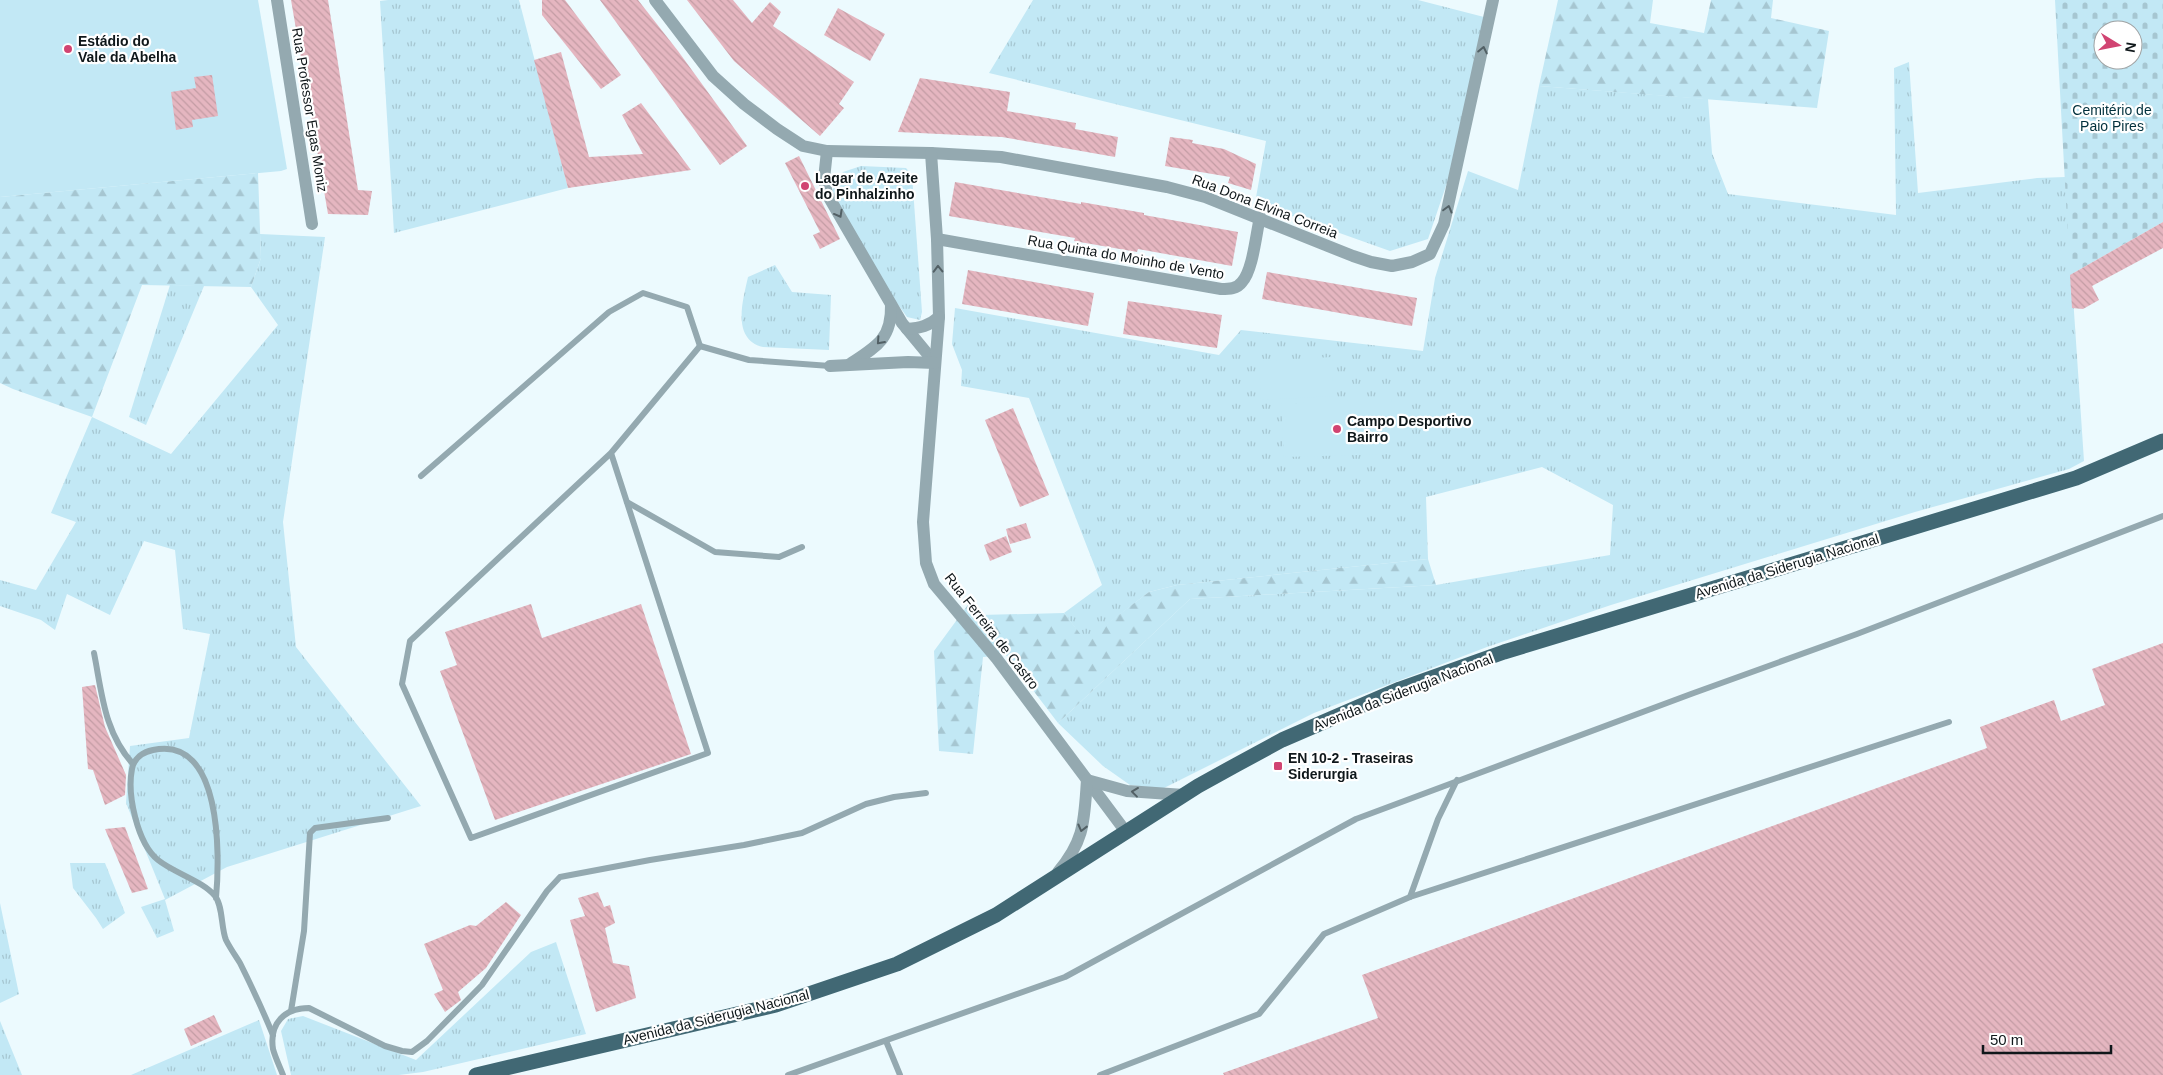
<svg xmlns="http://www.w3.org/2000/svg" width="2163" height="1075" viewBox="0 0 2163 1075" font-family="Helvetica,sans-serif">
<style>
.grass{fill:url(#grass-tufts)}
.forest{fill:url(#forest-firs)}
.cemetery{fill:url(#cemetery-stones);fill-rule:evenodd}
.pitch{fill:#c2e8f5}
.building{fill:url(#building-back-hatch)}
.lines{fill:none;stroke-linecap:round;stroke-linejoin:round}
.lane{stroke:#94a9b0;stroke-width:6}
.street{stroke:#94a9b0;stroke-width:12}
.primary{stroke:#416874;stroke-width:15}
.oneway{stroke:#526065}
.poi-dot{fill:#d14472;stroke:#fff;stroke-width:2}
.labels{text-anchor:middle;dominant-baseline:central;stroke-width:4.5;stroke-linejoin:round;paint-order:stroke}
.poi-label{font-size:14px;font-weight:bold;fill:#0f171a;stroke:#fff;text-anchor:start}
.street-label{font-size:14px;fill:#0f171a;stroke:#fff}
.park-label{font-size:14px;fill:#01303c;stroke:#fff}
</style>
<defs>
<pattern id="grass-tufts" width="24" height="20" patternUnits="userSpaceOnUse" patternTransform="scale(1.25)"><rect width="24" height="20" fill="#c2e8f5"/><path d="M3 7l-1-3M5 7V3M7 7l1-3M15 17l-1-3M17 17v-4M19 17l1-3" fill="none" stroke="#a6c6d1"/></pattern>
<pattern id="forest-firs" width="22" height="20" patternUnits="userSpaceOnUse" patternTransform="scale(1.25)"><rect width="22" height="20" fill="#c2e8f5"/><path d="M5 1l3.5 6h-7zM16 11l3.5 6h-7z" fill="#a6c6d1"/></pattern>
<pattern id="cemetery-stones" width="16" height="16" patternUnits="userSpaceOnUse" patternTransform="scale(1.25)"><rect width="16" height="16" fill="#c2e8f5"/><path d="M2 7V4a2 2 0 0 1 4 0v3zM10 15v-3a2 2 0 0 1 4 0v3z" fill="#a6c6d1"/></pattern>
<pattern id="building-back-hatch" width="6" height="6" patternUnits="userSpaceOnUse" patternTransform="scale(1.25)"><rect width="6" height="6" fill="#e5b6c0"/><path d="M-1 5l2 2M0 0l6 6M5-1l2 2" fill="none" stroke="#c39ca4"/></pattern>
</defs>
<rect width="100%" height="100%" fill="#ecfafe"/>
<g class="grass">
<polygon points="388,0 519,0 568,188 394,233 380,1"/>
<polygon points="1033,0 1418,0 1484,17 1448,180 1428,239 1390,251 1255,203 1266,141 989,73"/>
<polygon points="1909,62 1918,193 2037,178 2065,177 2084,461 2069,469 1915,512 1611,605 1487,647 1314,713 1162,789 1130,785 1103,766 1058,723 1190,599 1436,585 1610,555 1613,505 1542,467 1426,497 1428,559 1177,585 1149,592 1085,641 1064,613 1102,585 1029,398 961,386 962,370 952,344 955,308 1219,355 1241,330 1423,351 1435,278 1468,171 1518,190 1539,86 1708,99 1712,153 1728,194 1896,215 1894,68"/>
<polygon points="861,166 906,168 912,175 922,312 920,320 907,317 871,267 832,191 843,172"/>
<polygon points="260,234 325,237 283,522 296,647 421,806 227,867 165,900 174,931 157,938 141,907 165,899 126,803 130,746 189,738 210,634 183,629 175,550 144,541 110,615 67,594 55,630 41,620 0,606 0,580 36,590 76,522 51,513 92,417 171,454 278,325 251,287 261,258"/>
<path d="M775 265 792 292 831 295 829 350 763 347C731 339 743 300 748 277Z"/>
<polygon points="170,285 204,286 146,425 129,417"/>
<polygon points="70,863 105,863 125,913 103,929 96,918 73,888"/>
<polygon points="0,903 19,994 0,1003"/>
<polygon points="556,942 586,1034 423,1072 399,1075 291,1075 281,1031 288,1019 303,1016 416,1060 531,952"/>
<polygon points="259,1020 277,1075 131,1075"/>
<polygon points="0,1021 22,1075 0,1075"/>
</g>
<g class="forest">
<polygon points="1558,0 1653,0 1650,23 1704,33 1711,0 1773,0 1771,18 1829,31 1817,108 1539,86"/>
<polygon points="258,173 261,258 251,287 142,285 92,417 13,389 0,383 0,197"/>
<polygon points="1428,559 1436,585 1190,599 1058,723 1006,655 983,657 973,754 939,751 934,651 970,602 980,615 1064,613 1085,640 1149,592 1177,585"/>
</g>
<path class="cemetery" d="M2055 0H2163V222L2070 275ZM2103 30H2133V60H2103Z"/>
<g class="pitch">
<polygon points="0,0 258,0 287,169 281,171 0,197"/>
<polygon points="1332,357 1333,396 1261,400 1259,361"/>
<polygon points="1391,399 1393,454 1284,457 1281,404"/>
</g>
<g class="building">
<polygon points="291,0 328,0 358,190 372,191 368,215 328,214"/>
<polygon points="542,0 565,0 621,75 601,89 542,15"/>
<polygon points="600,0 638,0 678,51 747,146 720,165"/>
<polygon points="687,0 733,0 752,23 770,2 781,12 773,26 854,82 839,104 844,108 820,136 734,61"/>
<polygon points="838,8 885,34 870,61 824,35"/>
<polygon points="561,52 589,157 643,154 622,115 641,103 691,170 568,188 534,60"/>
<polygon points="212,75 218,116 192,120 193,127 176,130 171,92 196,88 194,77"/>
<polygon points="920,78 1010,92 1007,111 1076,123 1075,129 1118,137 1115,157 1002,137 898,132"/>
<polygon points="1170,137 1193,140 1192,143 1224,149 1256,164 1251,190 1228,183 1230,177 1165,166"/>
<polygon points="799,156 840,239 820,249 813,235 820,232 785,163"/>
<polygon points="955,182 1081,204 1081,202 1144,213 1144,215 1238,232 1232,266 1138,249 1137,252 1074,241 1075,238 949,216"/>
<polygon points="2163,222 2163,248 2092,286 2099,300 2083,309 2072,308 2070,275"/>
<polygon points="968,270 1094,293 1088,326 962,304"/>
<polygon points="1267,272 1417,298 1412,326 1262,299"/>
<polygon points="1128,301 1222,315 1217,348 1123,334"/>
<polygon points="1013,408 1049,495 1020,507 985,420"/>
<polygon points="1026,523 1031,538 1010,544 1006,529"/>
<polygon points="1006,536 1012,552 990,561 984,545"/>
<polygon points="531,604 542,638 641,604 691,754 495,820 440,671 457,665 445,632"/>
<polygon points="2163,643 2163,1075 1224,1075 1223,1073 1378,1018 1362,975 1987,748 1980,727 2054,700 2061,721 2105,705 2092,669"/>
<polygon points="95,685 105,727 126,775 125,795 105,805 93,770 88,769 82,687"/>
<polygon points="125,827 148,889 132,893 105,829"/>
<polygon points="598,892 604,907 610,905 615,923 605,928 613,963 629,966 636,998 596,1012 570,920 585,916 578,898"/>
<polygon points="506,902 521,915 486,968 458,992 461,1000 445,1012 434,994 443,990 424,944 470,925 476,926"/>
<polygon points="214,1015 222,1032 191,1046 184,1029"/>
</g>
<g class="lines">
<g class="lane">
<polyline points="611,453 708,753 471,838 402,684 410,641 611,453 700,346 749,360 830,366"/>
<polyline points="421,476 609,312 643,293 687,307 700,346"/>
<polyline points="627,502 715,552 779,557 802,547"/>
<path d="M94 653C102 693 104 732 133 764"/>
<polyline points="1410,897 1438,819 1457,780"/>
<path d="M216 898C220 855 222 735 153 750 143 752 134 758 132 769 127 794 137 843 158 860 174 873 203 881 215 896 223 906 221 928 226 940 230 948 235 955 240 963 252 987 263 1011 273 1035"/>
<polyline points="291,1011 304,931 310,833 315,828 388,818"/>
<polyline points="886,1041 900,1075"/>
<path d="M283 1075C280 1067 275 1057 273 1049 269 1023 285 1008 309 1008L385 1046 402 1051 412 1052 427 1041 482 985 547 891 560 877 650 860 744 845 802 833 866 804 894 797 926 793"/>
<polyline points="788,1075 1065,977 1356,819 1691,694 1857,634 2163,516"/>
<polyline points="1100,1075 1259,1014 1324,934 1410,897 1949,722"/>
</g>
<g class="street">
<polyline points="277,0 312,224"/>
<polyline points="655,0 713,76 744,104 777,129 803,146 827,151 931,153 1001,157 1167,187 1205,197 1353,256 1371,262 1392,266 1412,262 1430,254 1444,224 1493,0"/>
<polyline points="827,151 824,179 827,194 902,323 935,363"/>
<polyline points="931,153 937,239 939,317 923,522 926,563 934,584 997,659 1126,832"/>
<path d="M937 239 1221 289C1229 289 1237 289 1242 282 1253 270 1256 234 1260 217"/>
<path d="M907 329C920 328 929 326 939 317"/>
<path d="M850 364C876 347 892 339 891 305"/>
<polyline points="830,366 908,362 935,363"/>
<polyline points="1087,780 1127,791 1184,795"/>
<path d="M1058 872C1085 840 1084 821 1087 780"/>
</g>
<polyline class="primary" points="476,1075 776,1005 897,964 996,915 1198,786 1236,765 1282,740 1400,689 1504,652 2076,478 2163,441"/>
</g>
<defs><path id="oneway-chevron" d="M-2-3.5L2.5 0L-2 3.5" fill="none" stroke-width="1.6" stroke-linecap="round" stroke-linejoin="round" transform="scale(1.25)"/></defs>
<g class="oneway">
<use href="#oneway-chevron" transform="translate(1483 50) rotate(-78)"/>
<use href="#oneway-chevron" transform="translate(1448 209) rotate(-75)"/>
<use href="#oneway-chevron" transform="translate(839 214) rotate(61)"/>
<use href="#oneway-chevron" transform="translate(938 269) rotate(-91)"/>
<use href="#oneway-chevron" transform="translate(880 341) rotate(132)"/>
<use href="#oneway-chevron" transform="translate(1135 792) rotate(-173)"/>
<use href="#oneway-chevron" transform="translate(1082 828) rotate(104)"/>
</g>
<g class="poi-dot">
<circle cx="68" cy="49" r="5"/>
<circle cx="805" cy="186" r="5"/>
<circle cx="1337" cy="429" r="5"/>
<rect x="1273" y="761" width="10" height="10" rx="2.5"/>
</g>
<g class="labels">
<g class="poi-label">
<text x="78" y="41">Estádio do<tspan x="78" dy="16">Vale da Abelha</tspan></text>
<text x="815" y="178">Lagar de Azeite<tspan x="815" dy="16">do Pinhalzinho</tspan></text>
<text x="1347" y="421">Campo Desportivo<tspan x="1347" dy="16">Bairro</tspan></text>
<text x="1288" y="758">EN 10-2 - Traseiras<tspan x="1288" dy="16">Siderurgia</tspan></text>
</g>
<g class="street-label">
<text transform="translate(310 110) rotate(81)">Rua Professor Egas Moniz</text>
<text transform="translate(1265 206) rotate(21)">Rua Dona Elvina Correia</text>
<text transform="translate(1126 257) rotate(10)">Rua Quinta do Moinho de Vento</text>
<text transform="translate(1787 566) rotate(-17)">Avenida da Siderugia Nacional</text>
<text transform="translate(992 631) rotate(52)">Rua Ferreira de Castro</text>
<text transform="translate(1403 692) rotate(-21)">Avenida da Siderugia Nacional</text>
<text transform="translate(716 1017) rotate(-14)">Avenida da Siderugia Nacional</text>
</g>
<g class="park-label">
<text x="2112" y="110">Cemitério de<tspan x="2112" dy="16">Paio Pires</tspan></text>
</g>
</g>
<g transform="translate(2118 45) rotate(100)"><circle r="24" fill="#ffffff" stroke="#9fa2a3"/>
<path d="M0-4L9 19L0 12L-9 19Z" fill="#d14472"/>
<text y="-8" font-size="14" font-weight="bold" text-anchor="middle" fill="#0f171a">N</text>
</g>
<path d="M1983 1045v8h128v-8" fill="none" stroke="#0f171a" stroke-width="2.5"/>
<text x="1990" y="1045" font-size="15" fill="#0f171a" stroke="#ffffff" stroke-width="4" paint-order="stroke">50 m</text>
</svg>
